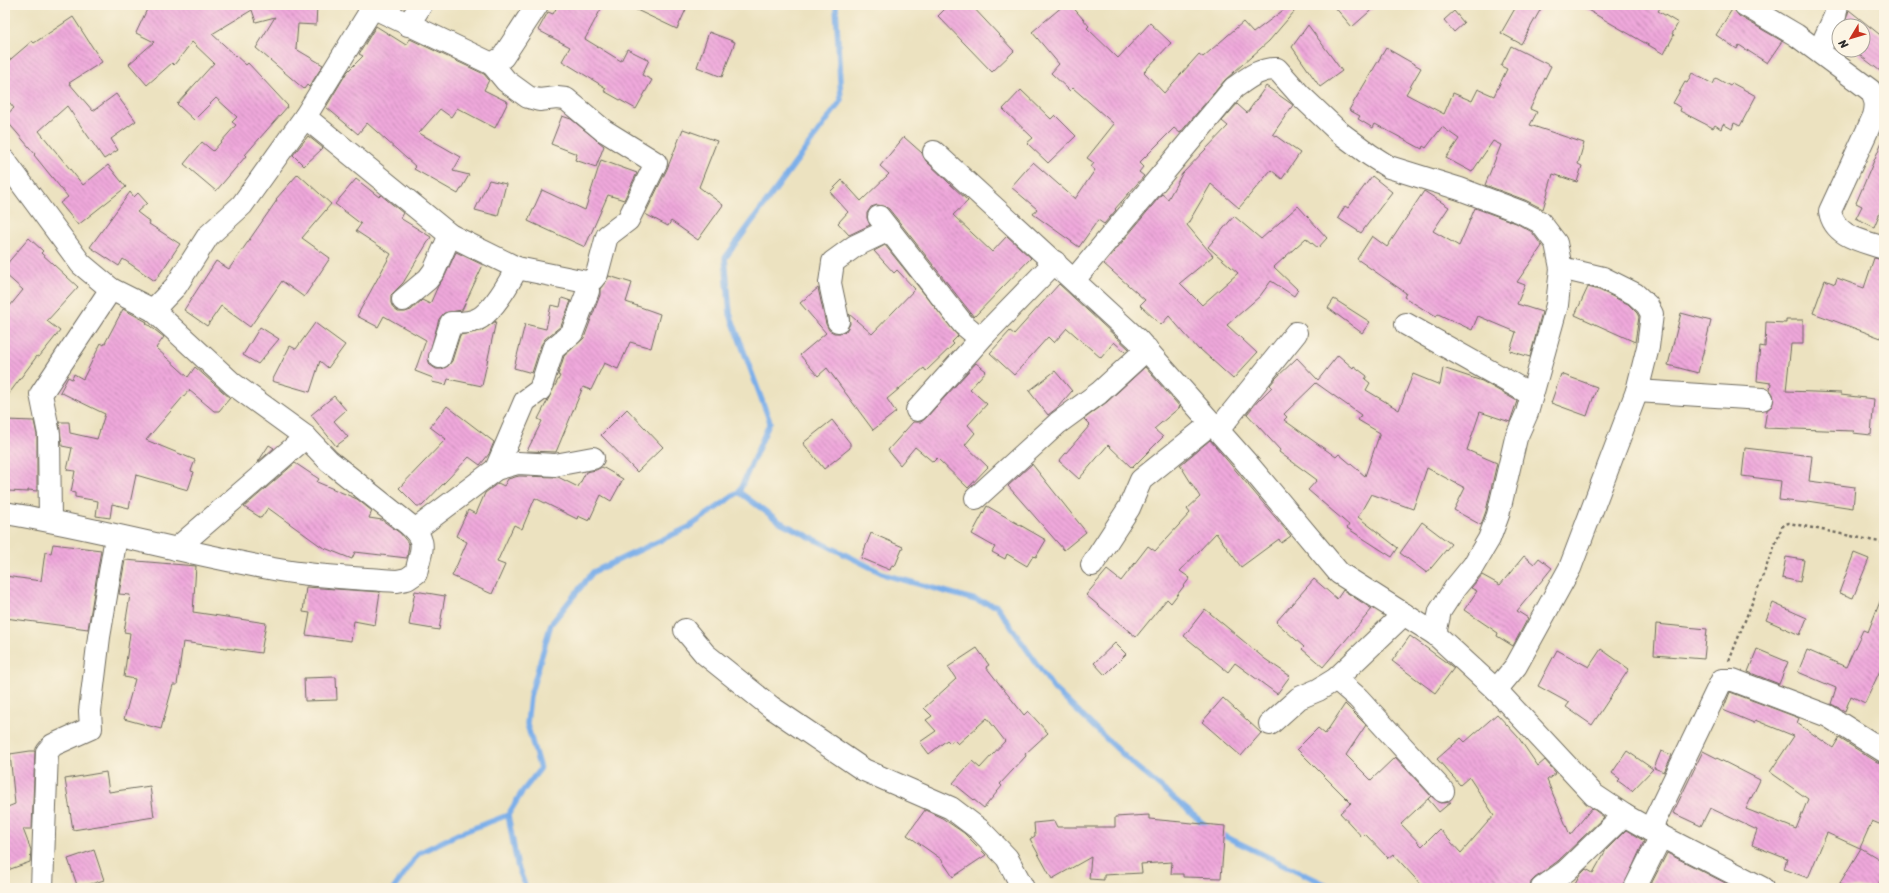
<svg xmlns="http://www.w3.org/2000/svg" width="1889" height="893" viewBox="0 0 1889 893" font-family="Sriracha,sans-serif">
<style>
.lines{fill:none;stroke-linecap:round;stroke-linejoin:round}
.stream{stroke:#7cafe9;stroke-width:5.5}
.building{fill:url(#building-back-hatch);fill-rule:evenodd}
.minor-casing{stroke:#6f6b5f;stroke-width:24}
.path{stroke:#6f6b5f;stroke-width:2.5;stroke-dasharray:3 3;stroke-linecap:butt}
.minor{stroke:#fff;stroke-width:22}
</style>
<defs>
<pattern id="building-back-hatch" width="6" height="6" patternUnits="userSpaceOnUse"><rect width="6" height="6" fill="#efa8db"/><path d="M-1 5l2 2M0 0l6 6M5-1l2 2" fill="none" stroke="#c289b2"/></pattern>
</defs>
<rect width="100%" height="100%" fill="#fcf5e5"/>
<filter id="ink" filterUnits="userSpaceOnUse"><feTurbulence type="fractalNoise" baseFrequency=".025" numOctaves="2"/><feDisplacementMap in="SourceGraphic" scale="8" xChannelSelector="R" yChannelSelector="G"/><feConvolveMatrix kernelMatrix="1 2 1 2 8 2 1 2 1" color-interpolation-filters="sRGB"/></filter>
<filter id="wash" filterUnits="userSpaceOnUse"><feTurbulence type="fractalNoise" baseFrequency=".012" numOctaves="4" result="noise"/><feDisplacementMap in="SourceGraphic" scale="16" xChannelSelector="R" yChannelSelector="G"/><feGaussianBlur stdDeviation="0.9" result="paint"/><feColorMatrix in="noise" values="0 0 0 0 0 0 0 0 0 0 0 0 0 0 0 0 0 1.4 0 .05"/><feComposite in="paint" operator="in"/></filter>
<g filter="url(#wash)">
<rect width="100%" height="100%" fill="#ece2c0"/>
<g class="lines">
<g class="stream">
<polyline points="739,492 780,522 886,575 997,606 1054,689 1133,764 1210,829"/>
<polyline points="508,815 517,864 526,888"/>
<polyline points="1218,833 1333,888"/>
<polyline points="394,888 419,853 458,834 508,815 522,792 540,769 527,724 530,696 551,624 593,572 689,527 739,492 770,422 730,314 725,258 841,101 836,5"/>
</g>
</g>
<g id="blocks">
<g class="building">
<polygon points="149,5 317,5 316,25 298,24 296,49 323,65 309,87 307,85 304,89 256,48 275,17 256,22 252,10 212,34 246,65 248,63 288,106 245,155 246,156 216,191 184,164 202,142 213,151 236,125 232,122 237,117 216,98 194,120 177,104 214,63 192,42 174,65 172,63 147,85 129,64 154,42 136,33"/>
<polygon points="558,5 603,5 585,39 621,61 627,49 649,60 642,75 652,80 636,109 604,91 606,88 562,61 570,47 538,30 548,12 553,14"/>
<polygon points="626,5 688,5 677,29"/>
<polygon points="949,5 971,5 1014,51 992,72 938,16"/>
<polygon points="1064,5 1071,5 1089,26 1087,28 1118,58 1150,23 1171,43 1144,72 1164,93 1199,54 1203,57 1243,22 1253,33 1290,5 1300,5 1269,41 1225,80 1180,133 1174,128 1139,163 1143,167 1139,172 1144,176 1115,209 1116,210 1104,224 1098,220 1079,247 1033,214 1037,209 1011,187 1033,162 1075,199 1095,170 1091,167 1094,163 1087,158 1114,124 1073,88 1070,91 1051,73 1059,64 1032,32"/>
<polygon points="1333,5 1377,5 1352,27"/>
<polygon points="1517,5 1543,5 1521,44 1501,33"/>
<polygon points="1579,5 1662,5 1658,11 1678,23 1672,34 1674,35 1664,54"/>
<polygon points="1733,8 1739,16 1782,41 1767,63 1739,45 1737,49 1716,35"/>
<polygon points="1849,10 1884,38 1884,74 1853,50 1863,50 1863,26 1844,26"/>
<polygon points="1454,11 1464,23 1454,32 1444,20"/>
<polygon points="73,17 102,62 69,83 93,111 116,94 136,121 111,139 118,150 104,159 67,106 39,131 83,185 108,165 126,187 78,225 60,203 68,197 34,155 35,154 5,119 5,116 14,108 5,97 5,64 32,41 34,43"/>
<polygon points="1308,25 1342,71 1320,87 1292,47"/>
<polygon points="376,26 406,45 410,39 484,74 489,80 484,90 508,102 495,128 457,108 451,117 440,109 419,133 461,157 453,171 469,175 458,194 414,169 416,167 367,123 358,134 326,107 347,72 363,56 359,54"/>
<polygon points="709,32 735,42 722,77 697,67"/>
<polygon points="1511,46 1551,66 1530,109 1537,112 1530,125 1584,143 1578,164 1582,166 1577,182 1553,174 1543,209 1525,200 1485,185 1501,145 1493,141 1472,172 1446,158 1459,139 1442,127 1426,148 1423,146 1422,149 1375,124 1373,128 1358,119 1360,116 1349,110 1386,48 1421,68 1406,94 1444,114 1453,93 1472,101 1478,89 1494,96 1507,69 1501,66"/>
<polygon points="1692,73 1713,84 1716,78 1730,86 1732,83 1756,96 1740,126 1734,123 1732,129 1723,124 1721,129 1715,125 1713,128 1680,111 1681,108 1673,103 1685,82 1687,83"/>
<polygon points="1266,86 1293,105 1273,134 1300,153 1282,179 1271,170 1239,208 1211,184 1187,225 1213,256 1180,283 1202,305 1238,273 1208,247 1234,216 1261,239 1298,206 1327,238 1318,248 1306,238 1274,267 1298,290 1294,296 1271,281 1260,296 1227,325 1257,353 1233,379 1200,349 1199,350 1169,316 1161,325 1140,305 1145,300 1104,264 1161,195 1162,194 1168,199 1182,174 1228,126 1222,121 1237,104 1247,113"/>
<polygon points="1021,90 1051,119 1055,115 1076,136 1048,163 1027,143 1033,138 1003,109"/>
<polygon points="562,116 571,119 604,146 596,167 575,160 577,154 551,144"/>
<polygon points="683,129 717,141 699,187 723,205 698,240 671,221 668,226 645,214 667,169"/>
<polygon points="308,136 323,148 304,166 293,155"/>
<polygon points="904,137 922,153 926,161 968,201 953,215 992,252 1007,236 1031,258 974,317 889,209 884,206 877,205 871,207 867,213 867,218 870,225 849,235 838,223 848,212 830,192 842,180 861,201 889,174 880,166"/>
<polygon points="1884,137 1884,203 1874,227 1856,218 1862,206 1856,203"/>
<polygon points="601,160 637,173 624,200 608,195 585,247 528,221 542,190 585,210"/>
<polygon points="298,174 331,204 302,238 330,258 304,297 282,281 250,327 221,306 207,326 184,310 216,261 229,269 277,200 276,199"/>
<polygon points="1372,176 1392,192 1361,233 1338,218 1345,206 1348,208"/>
<polygon points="356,179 379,197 381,195 403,213 400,218 431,237 403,283 391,295 391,303 393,308 398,312 405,312 411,310 422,300 430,304 438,286 445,276 456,252 483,265 462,310 444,313 439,319 428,359 430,365 436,369 442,369 448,366 452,361 460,335 481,331 496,321 482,386 448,379 446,385 432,382 433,378 415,371 426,340 384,316 378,327 357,316 391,254 356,231 361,224 335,204"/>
<polygon points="489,180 506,184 498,216 475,210"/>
<polygon points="1424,191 1449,207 1433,231 1459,246 1475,208 1516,223 1532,232 1542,246 1517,282 1525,285 1517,304 1542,312 1530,357 1510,351 1516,332 1478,316 1472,330 1438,314 1436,317 1404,297 1406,293 1357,259 1372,236 1387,247"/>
<polygon points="130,192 134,197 138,193 147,203 137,212 150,222 149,224 180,244 155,281 123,259 119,266 90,247"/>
<polygon points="29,238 43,251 41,253 78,287 47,321 60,331 39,357 37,356 5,399 5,312 23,290 5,274 5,266"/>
<polygon points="885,245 958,336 952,342 954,344 926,371 924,368 887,399 896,412 873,430 827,368 818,376 800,355 826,333 800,303 818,288 826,324 829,330 834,333 840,333 846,331 850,324 849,314 872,334 915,289 897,270 894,273 874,251"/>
<polygon points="1874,258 1884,260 1884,329 1881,338 1813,313 1825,280 1835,284 1837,278 1864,288"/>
<polygon points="609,276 632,283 626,302 660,314 651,348 630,342 618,369 604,363 591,390 583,387 556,452 527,451 542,421 538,419 560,376 558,375 564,356 584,338 600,295 600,289"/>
<polygon points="1059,284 1129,349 1125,352 1114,342 1101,358 1067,328 1054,343 1048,337 1014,375 990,353 1010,331 1014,334"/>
<polygon points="1588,287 1599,290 1628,304 1637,313 1639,317 1635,342 1575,315"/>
<polygon points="562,298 571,301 561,326 545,339 541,345 532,373 514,368 525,324 546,329 551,305 560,307"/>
<polygon points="1334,299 1370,322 1362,333 1328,308"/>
<polygon points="123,309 147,322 146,323 164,337 156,348 188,377 195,367 230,398 219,411 214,411 189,390 146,440 195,460 191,471 194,472 188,490 136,475 129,508 112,504 110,518 96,516 98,501 75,497 75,493 71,492 75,471 67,470 72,448 62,446 59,422 69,422 70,433 97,439 105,414 60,392 68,377 72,379 74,374 83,379 101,343 104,345"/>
<polygon points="1681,313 1711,321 1698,373 1668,365"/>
<polygon points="1786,320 1803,320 1803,344 1791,344 1786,391 1841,393 1841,395 1874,399 1871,435 1853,433 1854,431 1764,428 1767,410 1772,406 1774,399 1773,394 1770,390 1771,383 1757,381 1760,346 1765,347 1766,322 1786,323"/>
<polygon points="315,323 345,345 328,368 320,361 310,392 272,381 290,346 296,349"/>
<polygon points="260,327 279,339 258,364 243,355"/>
<path d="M1338 355 1353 368 1354 366 1367 376 1365 379 1370 383 1366 390 1399 410 1413 374 1440 385 1443 368 1482 381 1517 401 1510 422 1480 412 1467 450 1497 463 1486 511 1481 525 1454 510 1465 488 1427 468 1413 509 1371 494 1358 517 1398 548 1392 557 1347 528 1349 525 1308 490 1317 480 1279 452 1280 450 1247 414 1258 401 1272 387 1270 385 1276 378 1297 358 1318 380ZM1316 383 1361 415 1358 420 1380 433 1365 476 1339 454 1336 457 1284 420 1287 417 1284 414Z"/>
<polygon points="976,363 986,371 970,389 987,404 968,425 975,433 965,445 988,467 968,488 937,458 933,462 915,447 900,465 888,450 913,422 921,422 926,418"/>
<polygon points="1145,367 1180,407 1154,429 1163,437 1132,468 1108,445 1079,479 1059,461 1090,425 1084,419 1107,402"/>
<polygon points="1055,371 1072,391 1057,408 1048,415 1029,391"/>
<polygon points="1561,374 1597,387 1587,416 1551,403"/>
<polygon points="334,396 346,410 334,421 348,437 336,446 311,415"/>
<polygon points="447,406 494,442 489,454 480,465 469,457 422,506 417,506 399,488 446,439 430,427"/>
<polygon points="627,409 663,447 637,472 601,435"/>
<polygon points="5,420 34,421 37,435 37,491 28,490 28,492 8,491 8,489 5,489"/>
<polygon points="832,420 850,443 850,448 824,469 803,443"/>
<polygon points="1210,440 1291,536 1281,543 1279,539 1241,567 1216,533 1180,571 1190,578 1171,603 1167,599 1136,637 1086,595 1107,570 1121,581 1148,546 1155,551 1190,513 1187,509 1200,497 1180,465"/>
<polygon points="269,445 274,448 258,462"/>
<polygon points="1745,448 1812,456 1809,481 1855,487 1853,508 1807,501 1807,503 1779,500 1781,481 1742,476"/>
<polygon points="295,463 319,479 317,482 357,499 372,511 369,518 382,520 400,533 409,544 407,558 355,552 352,559 322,547 268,508 261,518 244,507"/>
<polygon points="1032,464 1086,532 1064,550 1008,486"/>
<polygon points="602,467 623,479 611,501 601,495 589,521 578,516 577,519 535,498 522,529 514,525 497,562 505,565 492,594 452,576 467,542 456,536 468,510 476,514 485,493 498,483 504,486 508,479 519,476 558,477 578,487 586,472 596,470"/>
<polygon points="987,506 1046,540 1036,557 1033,556 1027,566 1007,554 1005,559 992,552 995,547 972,534"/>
<polygon points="1422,522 1451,544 1427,573 1400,553"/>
<polygon points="871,533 903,547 895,566 892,565 890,570 861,558"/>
<polygon points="53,544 101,550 88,629 5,618 5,576 41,581 45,552 51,553"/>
<polygon points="1854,553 1869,559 1853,598 1839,593"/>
<polygon points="1524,556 1534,564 1539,558 1552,568 1517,611 1528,618 1513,646 1497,636 1498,633 1464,610 1477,591 1471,588 1482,575 1500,585"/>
<polygon points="1786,557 1804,560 1800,582 1782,578"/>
<polygon points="125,560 196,566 193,612 266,623 261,653 183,642 177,685 173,685 161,729 124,719 135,679 124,677 130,633 124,632 130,595 119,594"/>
<polygon points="1314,579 1337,599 1343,590 1372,609 1323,667 1302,649 1304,647 1276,622"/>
<polygon points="306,587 380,592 375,625 354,621 351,641 306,635 310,613 303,612"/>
<polygon points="415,591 445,596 439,630 409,625"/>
<polygon points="1883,594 1884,594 1884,662 1865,703 1851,696 1845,711 1831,704 1836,688 1798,672 1807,650 1846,667 1863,630 1868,632"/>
<polygon points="1773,603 1807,618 1800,635 1766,620"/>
<polygon points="1205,609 1265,659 1290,676 1277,694 1235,663 1228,672 1184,636"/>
<polygon points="1656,624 1707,629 1704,659 1654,655"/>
<polygon points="1410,636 1454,668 1435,693 1392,661"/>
<polygon points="1115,643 1126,654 1105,675 1094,663"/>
<polygon points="977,648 989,665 986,667 1024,715 1028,711 1048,733 1025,754 1026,756 1000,784 1002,786 984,808 953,783 972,761 980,768 1005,741 987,718 958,744 954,740 950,743 947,740 929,754 920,742 936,731 926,720 932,716 924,708 956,679 948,667"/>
<polygon points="1601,649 1629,669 1592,725 1566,707 1569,703 1538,686 1557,650 1589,667"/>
<polygon points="1757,649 1788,662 1779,684 1748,672"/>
<polygon points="336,677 337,700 305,701 304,678"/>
<polygon points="1730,692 1799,718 1797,723 1833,748 1839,738 1877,762 1884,763 1884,826 1872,821 1860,848 1827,833 1808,878 1784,869 1787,859 1752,845 1757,830 1710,808 1701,826 1673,813 1703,751 1760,780 1746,809 1796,829 1808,799 1770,772 1794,736 1755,720 1754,723 1723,710"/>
<polygon points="1223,698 1261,733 1241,756 1202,722"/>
<polygon points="1345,704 1366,725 1346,755 1371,780 1395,757 1431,796 1401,824 1422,846 1439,829 1461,853 1494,815 1469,777 1460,785 1437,759 1461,738 1465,742 1497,714 1518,737 1538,766 1545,760 1556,773 1547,780 1570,835 1592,808 1604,817 1558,861 1535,878 1531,882 1530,888 1424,888 1393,854 1388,858 1365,834 1362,837 1340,813 1351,803 1297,749 1318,728 1325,734"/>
<polygon points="30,751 35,751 32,829 23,829 31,850 30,862 5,871 5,808 15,804 10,754"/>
<polygon points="1627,751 1653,769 1632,791 1618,781 1620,779 1612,773"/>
<polygon points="1661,751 1672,755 1664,772 1654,768"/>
<polygon points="106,772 109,792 150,786 154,817 73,830 65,779"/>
<polygon points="1431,796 1440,803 1451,802 1439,812 1428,799"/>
<polygon points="925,810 942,818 964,833 986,855 953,877 941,859 907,835"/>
<polygon points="1149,815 1149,819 1225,826 1221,878 1183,877 1183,874 1171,874 1172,862 1141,864 1142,873 1104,875 1104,880 1089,879 1091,857 1052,879 1030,839 1035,836 1034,823 1054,821 1057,827 1115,827 1115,817"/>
<polygon points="1626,830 1644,841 1623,888 1573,888 1580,875 1586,869 1593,873 1606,850"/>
<polygon points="1861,848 1884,862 1884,875 1876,888 1837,888"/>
<polygon points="94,850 104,880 78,888 68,859"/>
<polygon points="1667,853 1735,888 1649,888"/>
</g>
</g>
</g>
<g filter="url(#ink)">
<use href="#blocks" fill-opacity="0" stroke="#6f6b5f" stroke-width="1"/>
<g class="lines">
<g class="minor-casing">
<g id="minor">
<polyline points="368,5 492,64 503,57 537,5"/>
<path d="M1745 5 1796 35 1870 90C1876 99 1877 105 1874 116L1830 211C1834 237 1863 241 1884 248"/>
<polyline points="408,25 421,5"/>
<polyline points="1819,51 1835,16 1837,5"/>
<polyline points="305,117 450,235 517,268 586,282 593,279 597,274 607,236 628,220 656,163 603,130 566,99 557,98 539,100 528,97 506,81 492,64"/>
<polyline points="934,152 1137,339 1246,462 1339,573 1435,634 1496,690 1594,795 1624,815 1661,836 1762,888"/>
<path d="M5 161 81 264 111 289 153 310 233 384 306 437 329 461 408 524C429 542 421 549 416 573L407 579 397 581C358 578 317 577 279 570 187 554 97 528 5 513"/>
<polyline points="879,217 963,324 975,334 985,334"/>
<path d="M1074 280 1234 88C1248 78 1260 68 1277 69L1300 95 1339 132 1370 155 1389 167 1460 189 1521 212 1540 222 1556 243 1561 268 1557 305 1527 413 1516 438 1498 515 1489 539 1473 566 1455 588 1440 611 1435 634"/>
<polyline points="403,300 428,279 434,271 450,235"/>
<polyline points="153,310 176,286 208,236 242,205 305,117 373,7"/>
<polyline points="838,321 830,283 833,262 855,246 889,230"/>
<polyline points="1406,324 1532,395"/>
<path d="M440 357 451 323C462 323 475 323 484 315 497 304 509 283 517 268"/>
<polyline points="1637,391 1762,399"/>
<polyline points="917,410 985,334 1055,262"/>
<polyline points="1218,430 1296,333"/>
<polyline points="496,469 525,401 540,390 553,349 572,333 588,291 586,282"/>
<polyline points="976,498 1058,423 1099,393 1147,349"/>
<polyline points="50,520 49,434 41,394 111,289"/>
<polyline points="415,530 496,469 518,463 555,465 593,458"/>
<polyline points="176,549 306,437"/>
<polyline points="1092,565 1129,508 1141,480 1212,423"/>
<polyline points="685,630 705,654 771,707 864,770 951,808 980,830 1007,858 1023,888"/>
<polyline points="1336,679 1358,698 1443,791"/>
<polyline points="1496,690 1516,666 1570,568 1637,391 1648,347 1652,314 1647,305 1635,294 1603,278 1561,268"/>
<polyline points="1270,724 1299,698 1318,690 1336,679 1404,614"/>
<polyline points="1650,830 1722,680 1733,680 1828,716 1884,751"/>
<polyline points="42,888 47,752 53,745 91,728 90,711 99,637 116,537"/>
<polyline points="1542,888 1566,871 1624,815"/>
<polyline points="1635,888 1661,836"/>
</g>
</g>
<polyline class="path" points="1729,661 1782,527 1785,524 1789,523 1884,543"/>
<use href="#minor" class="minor"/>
</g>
</g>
<rect width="1889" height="893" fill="none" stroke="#fcf5e5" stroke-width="20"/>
<g transform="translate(1851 38) rotate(232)"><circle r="19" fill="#fcf5e5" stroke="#a8a49b"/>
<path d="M0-3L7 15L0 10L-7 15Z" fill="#c8321e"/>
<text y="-6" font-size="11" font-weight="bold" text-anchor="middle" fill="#2b2b2b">N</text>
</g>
</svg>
